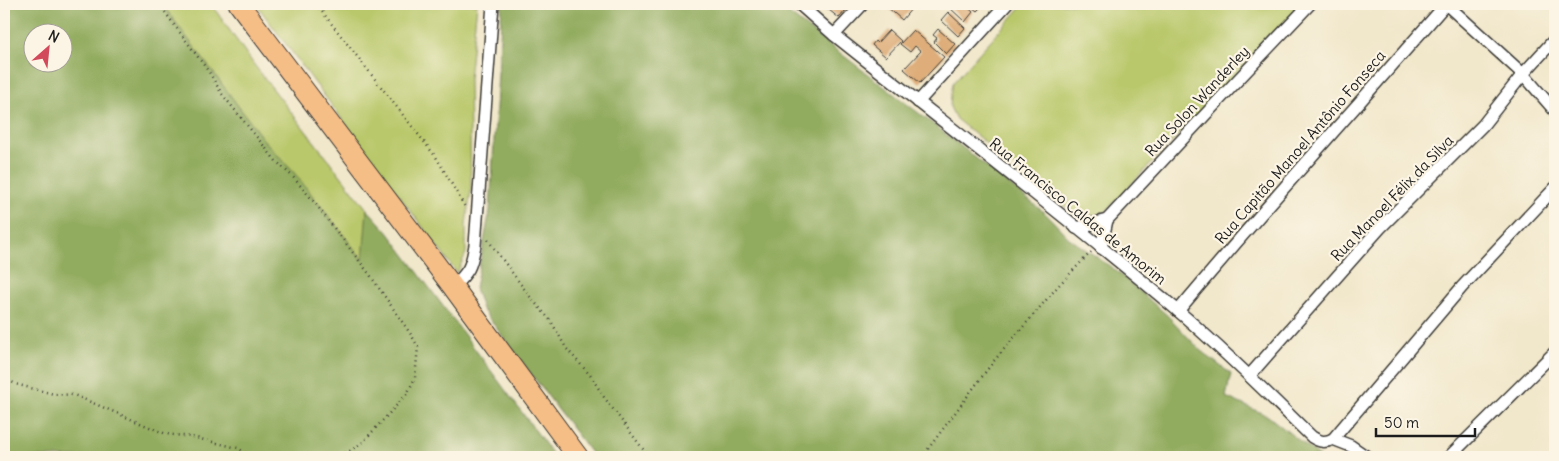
<svg xmlns="http://www.w3.org/2000/svg" width="1559" height="461" viewBox="0 0 1559 461" font-family="Delius,sans-serif">
<style>
.green{fill:#b9c86b;stroke:#6a7244}
.forest{fill:#92ac5f;stroke:#57643e;fill-rule:evenodd}
.building{fill:#dead79}
.lines{fill:none;stroke-linecap:round;stroke-linejoin:round}
.street-casing{stroke:#3c3a36;stroke-width:14}
.highway-casing{stroke:#3c3a36;stroke-width:22}
.path{stroke:#3c3a36;stroke-width:2.5;stroke-dasharray:1 4;stroke-linecap:butt}
.street{stroke:#fff;stroke-width:11}
.highway{stroke:#f6be87;stroke-width:20}
.labels{text-anchor:middle;dominant-baseline:central;stroke-width:4.5;stroke-linejoin:round;paint-order:stroke}
.street-label{font-size:15px;fill:#1c1c1c;stroke:#fcf5e5}
</style>
<rect width="100%" height="100%" fill="#fcf5e5"/>
<filter id="ink" filterUnits="userSpaceOnUse"><feTurbulence type="fractalNoise" baseFrequency=".02" numOctaves="2"/><feDisplacementMap in="SourceGraphic" scale="10" xChannelSelector="R" yChannelSelector="G"/><feConvolveMatrix kernelMatrix="1 2 1 2 8 2 1 2 1" color-interpolation-filters="sRGB"/></filter>
<filter id="wash" filterUnits="userSpaceOnUse"><feTurbulence type="fractalNoise" baseFrequency=".0096" numOctaves="4" result="noise"/><feDisplacementMap in="SourceGraphic" scale="20" xChannelSelector="R" yChannelSelector="G"/><feGaussianBlur stdDeviation="1.12" result="paint"/><feColorMatrix in="noise" values="0 0 0 0 0 0 0 0 0 0 0 0 0 0 0 0 0 1.4 0 .05"/><feComposite in="paint" operator="in"/></filter>
<g filter="url(#wash)">
<rect width="100%" height="100%" fill="#f1e7cb"/>
<g class="green">
<polygon points="162,4 211,4 255,66 367,209 364,261 296,175 262,138"/>
<polygon points="256,4 477,4 469,79 471,191 466,224 466,253 457,273"/>
<polygon points="1024,4 1302,4 1105,212 1094,215 1075,214 956,119 950,107 951,95 953,83 980,52"/>
</g>
<g class="forest">
<path d="M4 4H162L262 138 296 175 363 260 367 209 388 232 555 457H4ZM32 32H62V62H32Z"/>
<polygon points="502,4 776,4 933,124 1045,213 1069,238 1114,269 1168,316 1201,351 1231,374 1226,397 1268,416 1320,457 594,457 482,309 475,288 490,210"/>
</g>
<g id="blocks">
<g class="building">
<polygon points="826,4 851,4 839,18 824,6"/>
<polygon points="888,4 907,4 912,8 902,20 886,6"/>
<polygon points="949,4 964,4 973,12 965,22 948,6"/>
<polygon points="968,4 984,4 977,11"/>
<polygon points="948,12 965,28 958,36 941,20"/>
<polygon points="938,29 955,44 946,54 934,42 937,38 933,35"/>
<polygon points="889,30 901,41 886,57 872,45 875,41 877,43"/>
<polygon points="913,30 944,57 920,83 904,69 921,51 915,46 910,52 900,44"/>
</g>
</g>
</g>
<g filter="url(#ink)">
<use href="#blocks" fill-opacity="0" stroke="#3c3a36" stroke-width="1"/>
<g class="lines">
<g class="street-casing">
<g id="street">
<path d="M799 4 834 35C948 126 1065 215 1177 310 1224 350 1268 394 1312 437 1320 442 1325 443 1333 439L1462 287 1555 188"/>
<polyline points="1446,4 1523,74 1555,111"/>
<polyline points="834,35 863,4"/>
<polyline points="918,102 1007,4"/>
<polyline points="1076,228 1107,220 1234,84 1310,4"/>
<polyline points="1101,248 1107,220"/>
<path d="M453 287C469 271 471 268 475 245L493 4"/>
<path d="M1178 311C1265 207 1357 106 1446 4"/>
<polyline points="1249,376 1380,228 1483,125 1523,74 1555,39"/>
<polyline points="1333,439 1351,446 1367,457"/>
<polyline points="1449,457 1555,352"/>
</g>
</g>
<g class="highway-casing">
<polyline id="highway" points="239,4 453,287 578,457"/>
</g>
<g class="path">
<polyline points="159,4 209,72 222,94 276,161 293,177 315,203 370,275 412,336 418,347 415,378 407,394 362,443 348,452 331,457"/>
<polyline points="316,4 436,157 465,207"/>
<polyline points="488,240 531,298 551,321 566,348 590,375 604,397 649,457"/>
<polyline points="4,377 15,384 54,394 74,395 166,434 192,437 238,448 252,457"/>
<polyline points="922,457 993,362 1059,285 1091,252"/>
</g>
<use href="#street" class="street"/>
<use href="#highway" class="highway"/>
</g>
</g>
<g class="labels">
<g class="street-label">
<text transform="translate(1197 101) rotate(-47)">Rua Solon Wanderley</text>
<text transform="translate(1300 147) rotate(-49)">Rua Capitão Manoel Antônio Fonseca</text>
<text transform="translate(1392 198) rotate(-46)">Rua Manoel Félix da Silva</text>
<text transform="translate(1078 211) rotate(39)">Rua Francisco Caldas de Amorim</text>
</g>
</g>
<rect width="1559" height="461" fill="none" stroke="#fcf5e5" stroke-width="20"/>
<g transform="translate(48 48) rotate(27)"><circle r="24" fill="#fcf5e5" stroke="#a29e95"/>
<path d="M0-4L9 19L0 12L-9 19Z" fill="#d1495b"/>
<text y="-8" font-size="14" font-weight="bold" text-anchor="middle" fill="#1c1c1c">N</text>
</g>
<path d="M1376 428v8h99v-8" fill="none" stroke="#1c1c1c" stroke-width="2.5"/>
<text x="1384" y="428" font-size="15" fill="#1c1c1c" stroke="#fcf5e5" stroke-width="4" paint-order="stroke">50 m</text>
</svg>
